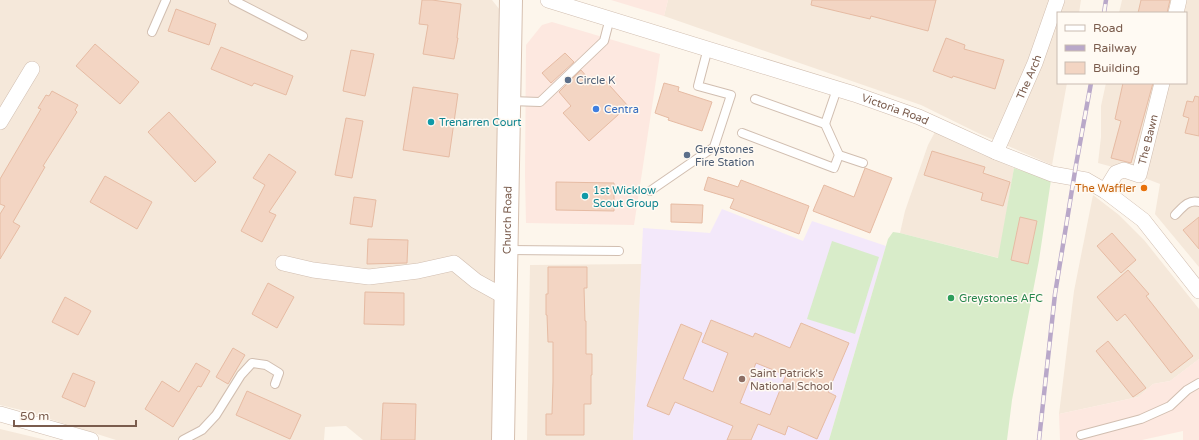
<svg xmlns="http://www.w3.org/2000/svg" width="1199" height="440" viewBox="0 0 1199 440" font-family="'Varela Round',sans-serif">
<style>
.residential{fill:#f5e8da}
.commercial{fill:#fde8e0}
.education{fill:#f3e8fa}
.garden{fill:#d8ecc9}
.building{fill:#f3d5c3;stroke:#e6bba3;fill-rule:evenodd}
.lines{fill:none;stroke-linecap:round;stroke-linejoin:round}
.lane-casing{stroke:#d1beb0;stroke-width:10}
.street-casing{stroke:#d1beb0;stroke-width:16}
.secondary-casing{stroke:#d6c0b0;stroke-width:24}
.lane{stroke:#fff;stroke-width:8}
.street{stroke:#fff;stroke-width:15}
.secondary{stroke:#fff;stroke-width:22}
.rail-casing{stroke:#b9a8c9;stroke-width:4.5}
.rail{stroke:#fffaf3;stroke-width:3;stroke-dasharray:9;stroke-linecap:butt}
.service-dot{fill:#5c6f8a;stroke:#fffaf3;stroke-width:1.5}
.shop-dot{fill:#3f7fe0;stroke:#fffaf3;stroke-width:1.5}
.culture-dot{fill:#0f9aa8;stroke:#fffaf3;stroke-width:1.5}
.food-dot{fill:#e8710a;stroke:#fffaf3;stroke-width:1.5}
.leisure-dot{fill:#2e9e5b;stroke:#fffaf3;stroke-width:1.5}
.education-dot{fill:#8d6e63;stroke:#fffaf3;stroke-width:1.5}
.labels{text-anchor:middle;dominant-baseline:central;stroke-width:3;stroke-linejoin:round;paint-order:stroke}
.street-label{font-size:11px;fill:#7a5c4d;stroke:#fffaf3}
.service-label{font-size:11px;fill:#4e5e75;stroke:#fffaf3;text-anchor:start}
.shop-label{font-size:11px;fill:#366cbe;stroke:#fffaf3;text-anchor:start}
.culture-label{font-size:11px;fill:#0d838f;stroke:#fffaf3;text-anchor:start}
.food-label{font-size:11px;fill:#c56008;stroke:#fffaf3;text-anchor:end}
.leisure-label{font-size:11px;fill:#27864d;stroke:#fffaf3;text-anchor:start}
.education-label{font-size:11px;fill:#785e54;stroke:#fffaf3;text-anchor:start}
</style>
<rect width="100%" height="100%" fill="#fdf6ec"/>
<g class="residential">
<polygon points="0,0 492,0 500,10 492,440 363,440 346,426 325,427 324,440 116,440 21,410 0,405"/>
<polygon points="668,0 1081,0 1079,13 1058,13 1058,83 1067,83 1052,165 980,134 921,105 664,16"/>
<polygon points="1122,0 1199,0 1199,267 1155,214 1160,184 1124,170 1098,163 1101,137 1101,106 1106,83 1186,83 1186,13 1119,13"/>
<polygon points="935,132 981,154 1014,168 999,258 900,233 905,211 928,145"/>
<polygon points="1093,195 1119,215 1144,240 1199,309 1199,359 1170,381 1153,384 1138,397 1059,414 1074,291"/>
<polygon points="642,264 633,440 527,440 530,265"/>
<polygon points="0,429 46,440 0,440"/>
</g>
<g class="commercial">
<polygon points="611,0 668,0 664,16"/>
<polygon points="552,22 660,54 634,225 526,223 525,175 526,45 542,25"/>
<polygon points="1199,359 1199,440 1183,440 1183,431 1142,440 1060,440 1059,414 1138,397 1153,384 1170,381"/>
</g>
<polygon class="education" points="722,209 803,241 812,221 886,246 829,440 633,440 643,228 710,233"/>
<g class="garden">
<polygon points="1014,168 1051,180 1039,260 1012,400 1007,440 829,440 888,239 893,232 900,233 998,258"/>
<polygon points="832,241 879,257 855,334 807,319"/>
</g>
<g class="building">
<polygon points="422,0 432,0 461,4 457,38 458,38 454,59 423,54 428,25 419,24"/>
<polygon points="812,0 936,0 928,31 871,16 870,19 811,5"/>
<polygon points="1141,0 1170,0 1167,13 1138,13"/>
<polygon points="176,9 216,24 209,45 168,31"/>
<polygon points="946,38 965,45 964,49 1004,60 995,89 953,76 952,78 933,71"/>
<polygon points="95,44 139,82 120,104 76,66"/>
<polygon points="221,47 293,76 286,95 254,83 252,86 211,69"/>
<polygon points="351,50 374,54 365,96 343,91"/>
<polygon points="565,53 574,62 551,83 542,73"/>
<polygon points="581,70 594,85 602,77 628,106 589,141 563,113 571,106 559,92"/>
<polygon points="664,83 679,87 678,91 712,102 702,131 668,120 669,118 655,113"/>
<polygon points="1123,83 1153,83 1131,163 1111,158 1121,121 1115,119"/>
<polygon points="413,87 458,94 449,157 403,150"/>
<polygon points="52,91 78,105 75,110 77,112 43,166 45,167 13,222 20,226 0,259 0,214 5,206 0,204 0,179 41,109 38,108 46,95 49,96"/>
<polygon points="1195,96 1199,97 1199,136 1185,133 1189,118 1183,116 1187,101 1193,102"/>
<polygon points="169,112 216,162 195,182 148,132"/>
<polygon points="346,118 363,121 352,178 335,175"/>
<polygon points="932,151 985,167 983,173 1010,182 1003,206 981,200 983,193 924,175"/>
<polygon points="269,154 296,172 269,212 276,215 262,242 241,231 265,185 253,178"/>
<polygon points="865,168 892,178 870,233 813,211 824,185 854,197"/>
<polygon points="105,176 152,202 137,229 90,202"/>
<polygon points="708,177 738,187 741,180 809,206 799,234 730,208 734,199 704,190"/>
<polygon points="556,182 614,183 614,211 556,210"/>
<polygon points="354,197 376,200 372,227 350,224"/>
<polygon points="671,204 703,205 702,223 671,222"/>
<polygon points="1020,217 1037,221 1028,264 1011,260"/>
<polygon points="1199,217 1199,249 1183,230"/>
<polygon points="1112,233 1136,260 1121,273 1097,246"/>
<polygon points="368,239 408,240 407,263 367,264"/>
<polygon points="548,267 587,267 587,288 584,288 585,321 586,321 586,354 592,354 592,375 591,375 591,404 584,404 584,435 546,435 546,414 552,414 553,382 553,342 548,342 547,315 546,315 546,294 548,294"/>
<polygon points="1128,270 1149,294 1146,296 1193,356 1171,373 1125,314 1117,321 1097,297"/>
<polygon points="268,283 294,297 277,328 252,314"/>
<polygon points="365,292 404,293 404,325 364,324"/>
<polygon points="65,297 91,311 78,335 52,322"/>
<path d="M711 320 753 337 755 333 790 348 801 323 849 343 828 392 836 396 817 439 788 426 785 435 758 424 751 440H727L733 426 675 402 669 415 647 406 681 324 702 333 683 379 713 392 728 353 702 342ZM756 363 786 375 770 415 740 403Z"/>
<polygon points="1108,341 1146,388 1133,397 1096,351"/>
<polygon points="233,348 245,355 228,384 216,377"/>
<polygon points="196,363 210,371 201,387 198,386 173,427 145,409 162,381 179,392"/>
<polygon points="73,373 95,382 85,407 62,397"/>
<polygon points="247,391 301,415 290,439 236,415"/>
<polygon points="383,403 416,404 415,440 381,440"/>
</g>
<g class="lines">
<g class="lane-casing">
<g id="lane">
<polyline points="233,0 303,36"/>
<polyline points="152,32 166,0"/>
<polyline points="510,101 540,102 604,41 610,18"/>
<polyline points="825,124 837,89"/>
<polyline points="742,133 834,168 839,155 825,124 755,99"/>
<polyline points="839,155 863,163"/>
<polyline points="650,191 714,147 731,95 698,86 708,48"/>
<path d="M1175 215C1182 208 1188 199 1199 202"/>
<polyline points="507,250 619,251"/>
<polyline points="1081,435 1141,419 1170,406 1187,390 1199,383"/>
<polyline points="183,440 202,430 216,415 241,375 252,363 266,365 279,373 275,384"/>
</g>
</g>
<g class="street-casing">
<g id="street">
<path id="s1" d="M548 0 854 94 919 117 996 152 1052 174 1086 180 1105 191 1143 220 1199 291"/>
<polyline points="1176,13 1179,0"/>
<polyline points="0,122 32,69"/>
<path id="s2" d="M996 152 1035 63 1057 0"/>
<path id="s3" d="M1105 191 1116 173 1124 170 1139 175 1162 83"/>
<polyline points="283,263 313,270 369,277 418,271 454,263 476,281 505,297"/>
<polyline points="0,414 91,440"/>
</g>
</g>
<g class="secondary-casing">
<g id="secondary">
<path id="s4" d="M503 440 511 0"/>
</g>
</g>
<use href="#lane" class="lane"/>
<use href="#street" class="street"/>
<use href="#secondary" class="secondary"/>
<g class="rail-casing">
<g id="rail">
<polyline points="1104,13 1106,0"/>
<polyline points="1039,440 1055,294 1076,165 1091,83"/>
</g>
</g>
<use href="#rail" class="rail"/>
</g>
<g class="service-dot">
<circle cx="568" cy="80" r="4"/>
<circle cx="687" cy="155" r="4"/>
</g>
<circle class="shop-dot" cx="596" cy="109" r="4"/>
<g class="culture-dot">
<circle cx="431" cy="122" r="4"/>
<circle cx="585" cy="196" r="4"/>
</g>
<circle class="food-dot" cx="1144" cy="188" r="4"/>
<circle class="leisure-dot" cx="951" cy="298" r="4"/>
<circle class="education-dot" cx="742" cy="379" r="4"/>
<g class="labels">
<g class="street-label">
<text stroke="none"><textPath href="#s2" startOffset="82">The Arch</textPath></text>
<text stroke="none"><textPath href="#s1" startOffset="364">Victoria Road</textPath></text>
<text stroke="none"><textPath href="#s3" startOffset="82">The Bawn</textPath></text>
<text stroke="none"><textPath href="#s4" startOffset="220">Church Road</textPath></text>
</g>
<g class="service-label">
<text x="576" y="80">Circle K</text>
<text x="695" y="149">Greystones<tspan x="695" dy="13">Fire Station</tspan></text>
</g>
<g class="shop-label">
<text x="604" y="109">Centra</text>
</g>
<g class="culture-label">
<text x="439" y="122">Trenarren Court</text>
<text x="593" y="190">1st Wicklow<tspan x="593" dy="13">Scout Group</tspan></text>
</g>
<g class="food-label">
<text x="1136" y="188">The Waffler</text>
</g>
<g class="leisure-label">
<text x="959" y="298">Greystones AFC</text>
</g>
<g class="education-label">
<text x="750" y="373">Saint Patrick's<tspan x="750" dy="13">National School</tspan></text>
</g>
</g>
<rect x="1057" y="12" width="130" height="72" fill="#fffaf3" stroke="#cabbb1"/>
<rect x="1065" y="25" width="20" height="6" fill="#ffffff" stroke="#cabbb1"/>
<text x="1093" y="32" font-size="12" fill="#7a5c4d">Road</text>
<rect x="1065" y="45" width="20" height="6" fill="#b9a8c9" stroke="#cabbb1"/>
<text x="1093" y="52" font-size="12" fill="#7a5c4d">Railway</text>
<rect x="1065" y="62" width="20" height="12" fill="#f3d5c3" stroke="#cabbb1"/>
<text x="1093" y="72" font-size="12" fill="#7a5c4d">Building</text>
<path d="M14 420v6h122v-6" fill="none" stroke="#7a5c4d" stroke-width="2"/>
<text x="20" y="420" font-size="12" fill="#7a5c4d" stroke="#fffaf3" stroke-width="3" paint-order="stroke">50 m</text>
</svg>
